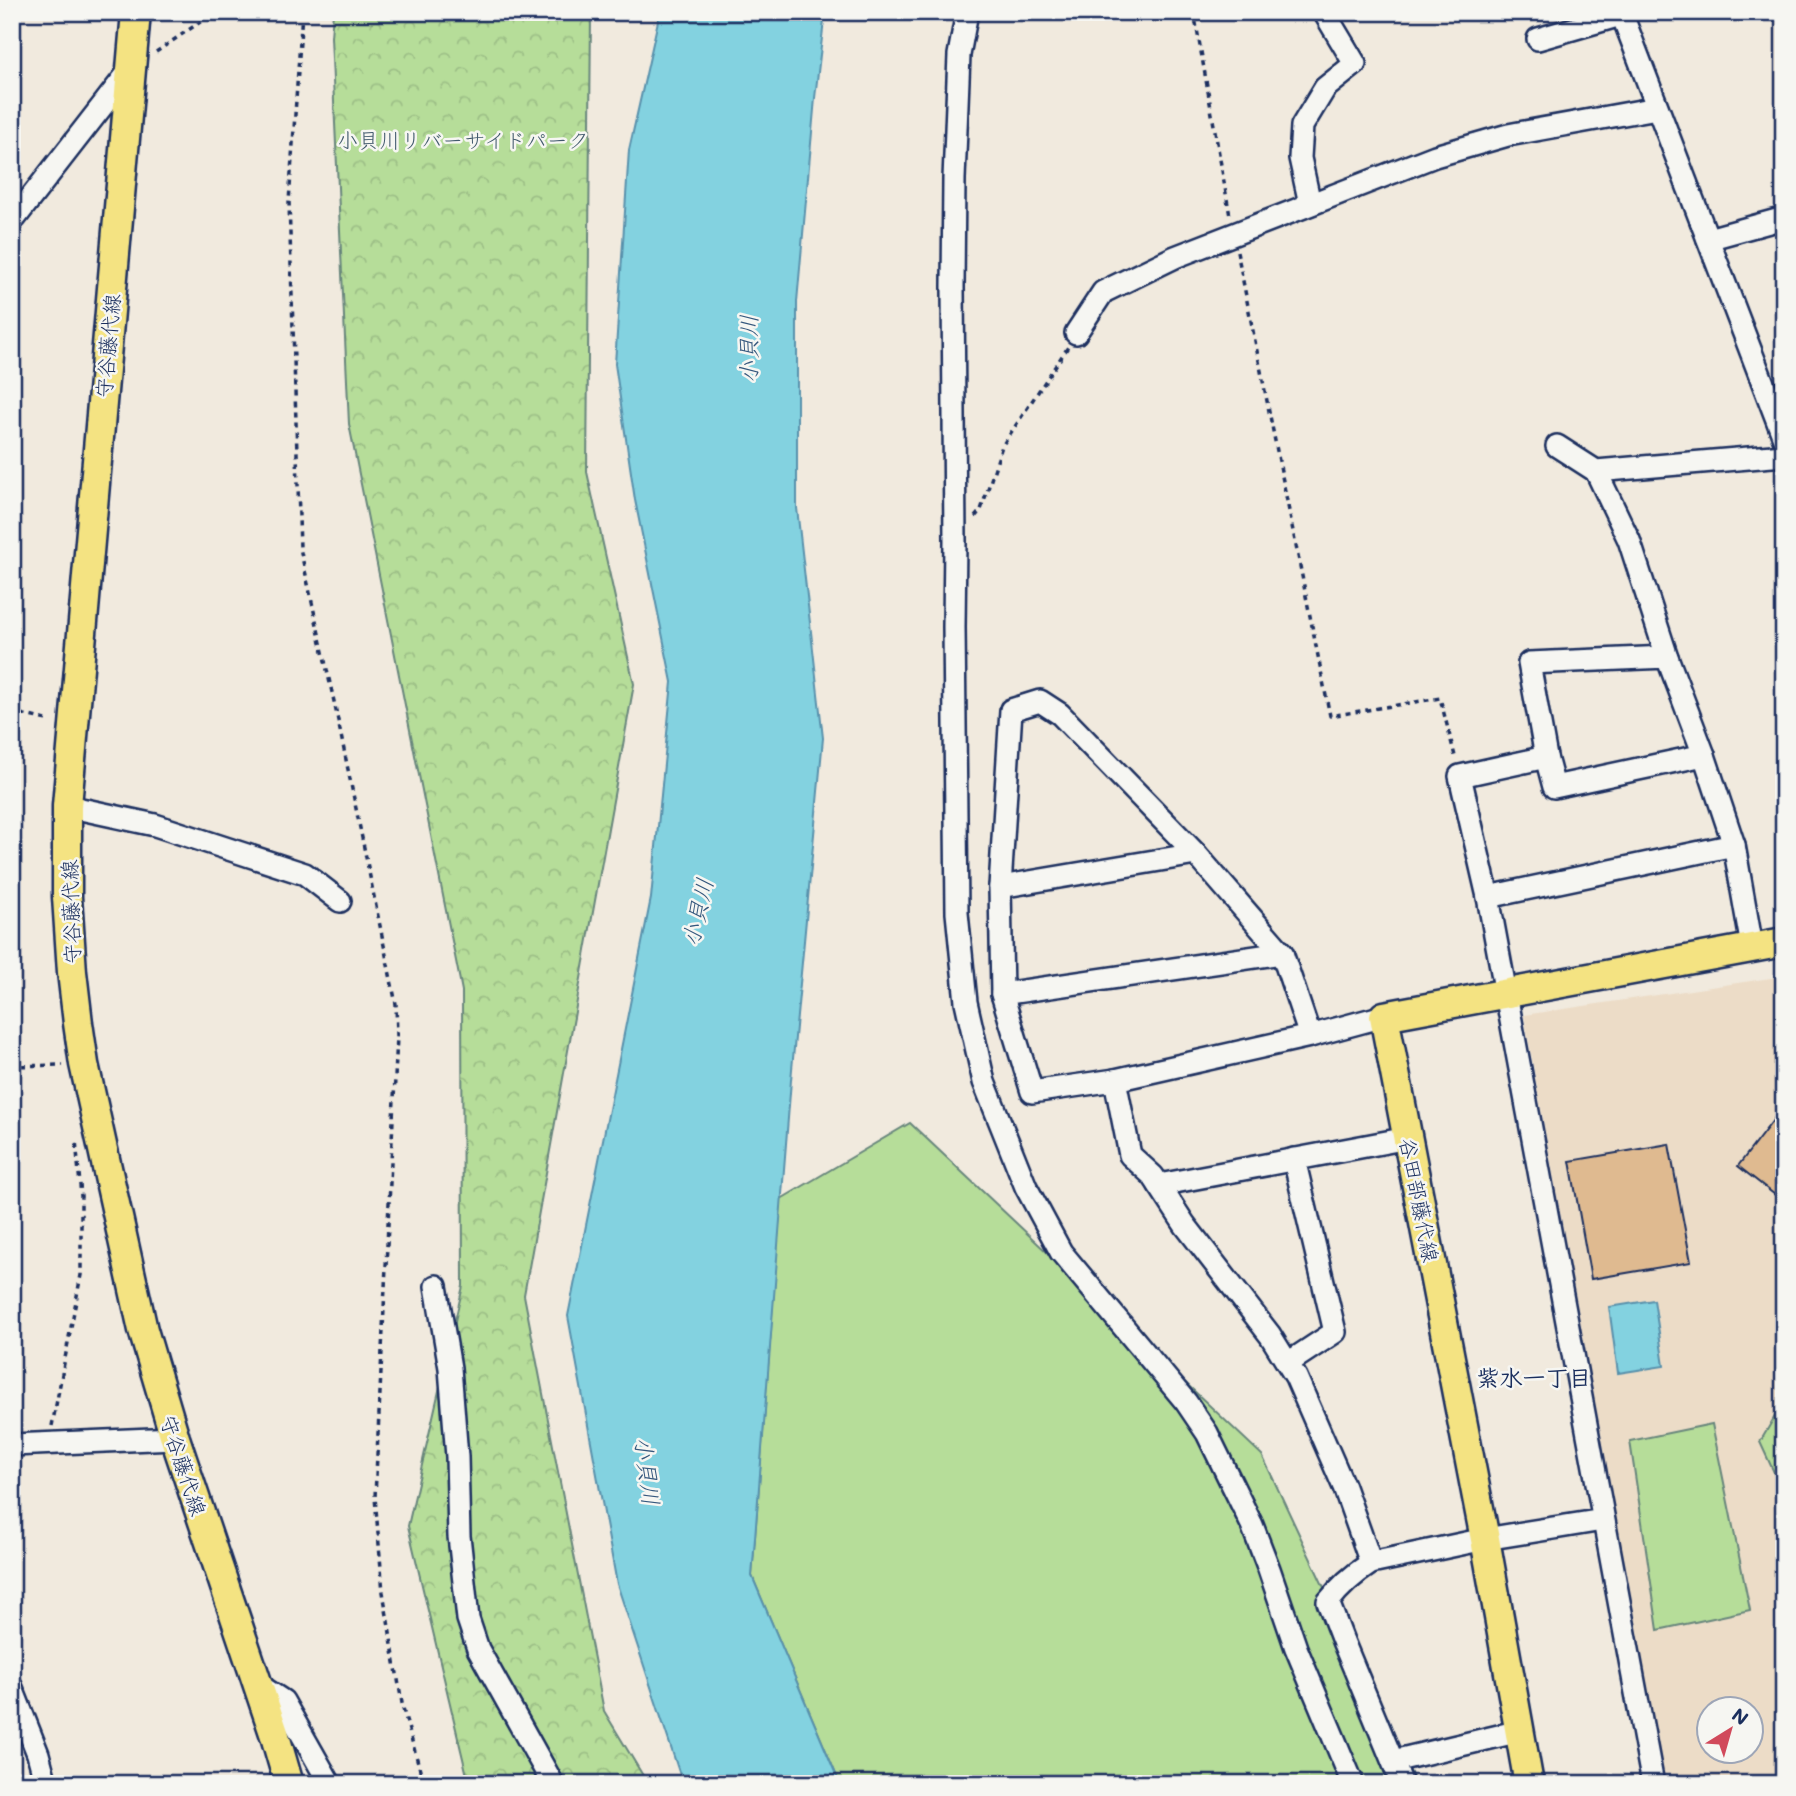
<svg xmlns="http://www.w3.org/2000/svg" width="1796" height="1796" viewBox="0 0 1796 1796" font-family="Mali,'Klee One',sans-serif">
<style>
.built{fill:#ecdcc7;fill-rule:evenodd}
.grass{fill:#b6dd99;stroke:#68867c;stroke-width:2}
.park{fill:url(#park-crowns);stroke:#68867c;stroke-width:2}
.water{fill:#83d2e0;stroke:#5991ac;stroke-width:2}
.building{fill:#dfba90;stroke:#1b2f5e;stroke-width:2}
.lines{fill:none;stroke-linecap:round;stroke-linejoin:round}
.minor-casing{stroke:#1b2f5e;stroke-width:26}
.major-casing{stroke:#1b2f5e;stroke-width:33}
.path{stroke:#1b2f5e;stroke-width:3.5;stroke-dasharray:5 5;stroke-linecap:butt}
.minor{stroke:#f6f6f2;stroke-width:21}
.major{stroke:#f4e382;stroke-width:28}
.labels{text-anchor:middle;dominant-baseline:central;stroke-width:5;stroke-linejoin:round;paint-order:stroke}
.park-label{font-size:21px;fill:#425a6d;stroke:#f6f6f2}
.street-label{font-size:21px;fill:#1b2f5e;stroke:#f6f6f2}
.water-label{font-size:23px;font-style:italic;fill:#35587e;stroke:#f6f6f2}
.neighbourhood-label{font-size:23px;font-weight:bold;fill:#1b2f5e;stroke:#f6f6f2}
</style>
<defs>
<pattern id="park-crowns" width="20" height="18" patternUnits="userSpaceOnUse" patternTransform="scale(1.75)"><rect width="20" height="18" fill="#b6dd99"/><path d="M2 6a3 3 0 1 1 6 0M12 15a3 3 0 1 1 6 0" fill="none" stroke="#9cbe86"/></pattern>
</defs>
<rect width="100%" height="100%" fill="#f1eade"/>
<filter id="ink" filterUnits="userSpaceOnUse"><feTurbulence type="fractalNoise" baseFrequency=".0143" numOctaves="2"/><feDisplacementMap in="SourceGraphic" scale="14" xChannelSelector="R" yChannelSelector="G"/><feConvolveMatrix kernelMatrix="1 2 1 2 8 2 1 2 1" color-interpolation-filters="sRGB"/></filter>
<g filter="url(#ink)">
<path class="built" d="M1784 976V1784H1664L1524 1015ZM1708 1708H1750V1750H1708Z"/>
<g class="grass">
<polygon points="910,1123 1262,1455 1416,1784 840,1784 752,1576 781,1199"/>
<polygon points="1784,1401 1784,1494 1760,1442"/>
<polygon points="1712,1424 1750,1610 1658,1630 1630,1441"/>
</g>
<polygon class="park" points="333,12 591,12 587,472 634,684 524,1295 604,1711 648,1784 469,1784 408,1526 463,1286 462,991 349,424 331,37"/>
<g class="water">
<polygon points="660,12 825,12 815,98 797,302 797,508 823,738 791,1080 752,1576 840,1784 683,1784 617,1584 568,1316 651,898 672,682 635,500 615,364 629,150"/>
<polygon points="1654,1300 1664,1366 1618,1373 1609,1307"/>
</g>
<g class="building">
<polygon points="1784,1106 1784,1202 1738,1166"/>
<polygon points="1669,1144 1691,1262 1591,1279 1570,1161"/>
</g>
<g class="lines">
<g class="minor-casing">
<g id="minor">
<polyline points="967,12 959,55 954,179 953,287 955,541 954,627 957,913 966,1002 984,1082 1026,1187 1061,1252 1186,1402 1207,1433 1252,1525 1269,1569 1296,1648 1353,1784"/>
<polyline points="1621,12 1784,438"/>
<polyline points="1538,39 1621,15"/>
<polyline points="1310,204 1300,158 1302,126 1325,88 1355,64 1324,12"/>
<polyline points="12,220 15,218 131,69"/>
<polyline points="1708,239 1784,218"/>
<polyline points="1076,333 1103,292 1175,257 1435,156 1508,135 1657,108"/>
<polyline points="1557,446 1596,471 1784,455"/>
<polyline points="1596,471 1629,540 1667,657"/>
<polyline points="1546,757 1554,787 1704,755"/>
<polyline points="67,806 155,825 305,874 340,901"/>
<polyline points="1000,887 1196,854"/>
<polyline points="1488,897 1734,845"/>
<polyline points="1002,994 1282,953"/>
<polyline points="1115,1080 1032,1092 1002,994 1000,887 1011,710 1040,701 1060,714 1196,854 1282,953 1310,1036"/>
<polyline points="1159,1185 1408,1138"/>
<polyline points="436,1286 450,1368 457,1457 459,1536 468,1619 478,1649 553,1784"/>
<polyline points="1288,1363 1335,1332 1294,1159"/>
<polyline points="12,1445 175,1438"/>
<polyline points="1371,1563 1344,1487 1296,1377 1270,1335 1185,1225 1153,1176 1130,1155 1115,1080 1310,1036 1384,1016"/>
<polyline points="257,1684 283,1701 330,1784"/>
<polyline points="12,1688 38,1754 46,1784"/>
<polyline points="1393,1761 1520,1731"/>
<path d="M1402 1784 1343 1641 1328 1602C1341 1585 1354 1574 1371 1563L1485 1539 1603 1520"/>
<polyline points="1653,1784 1488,897 1460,776 1546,757 1529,663 1667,657 1704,755 1734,845 1752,947"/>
</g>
</g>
<g class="major-casing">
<g id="major">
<polyline points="136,12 67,806 67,897 72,972 78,1023 84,1064 143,1330 175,1438 275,1736 289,1784"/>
<polyline points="1529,1784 1485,1539 1384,1016 1784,942"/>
</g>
</g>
<g class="path">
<polyline points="302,12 289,202 300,548 335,706 396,1004 397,1036 375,1497 383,1592 403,1709 424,1784"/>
<polyline points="1194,12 1230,216"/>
<polyline points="156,52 215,12"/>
<polyline points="1237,251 1330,716 1440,698 1456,760"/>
<polyline points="975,517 981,510 1002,446 1068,347"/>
<polyline points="12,712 51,721"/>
<polyline points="12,1066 63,1065"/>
<polyline points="52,1426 81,1275 81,1196 76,1140"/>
</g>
<use href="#minor" class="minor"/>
<use href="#major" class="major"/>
</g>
</g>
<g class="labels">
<g class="park-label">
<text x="463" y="139">小貝川リバーサイドパーク</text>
</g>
<g class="street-label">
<text transform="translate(107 346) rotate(-85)">守谷藤代線</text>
<text transform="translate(70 912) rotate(-92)">守谷藤代線</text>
<text transform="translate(1420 1200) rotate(79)">谷田部藤代線</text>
<text transform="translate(184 1465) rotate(72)">守谷藤代線</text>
</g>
<g class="water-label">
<text transform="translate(748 349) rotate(-90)">小貝川</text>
<text transform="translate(697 912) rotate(-77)">小貝川</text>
<text transform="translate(648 1471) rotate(83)">小貝川</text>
</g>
<g class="neighbourhood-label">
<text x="1534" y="1377">紫水一丁目</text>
</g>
</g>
<rect width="1796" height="1796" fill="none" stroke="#f6f6f2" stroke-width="42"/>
<rect x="21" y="21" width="1754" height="1754" fill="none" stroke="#1b2f5e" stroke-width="2.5" filter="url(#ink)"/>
<g transform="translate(1730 1730) rotate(37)"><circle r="33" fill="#f6f6f2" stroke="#9ea6b7" stroke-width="2"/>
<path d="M0-5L12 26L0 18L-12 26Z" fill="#d1495b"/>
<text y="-10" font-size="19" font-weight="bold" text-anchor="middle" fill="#1b2f5e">N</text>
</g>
</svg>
